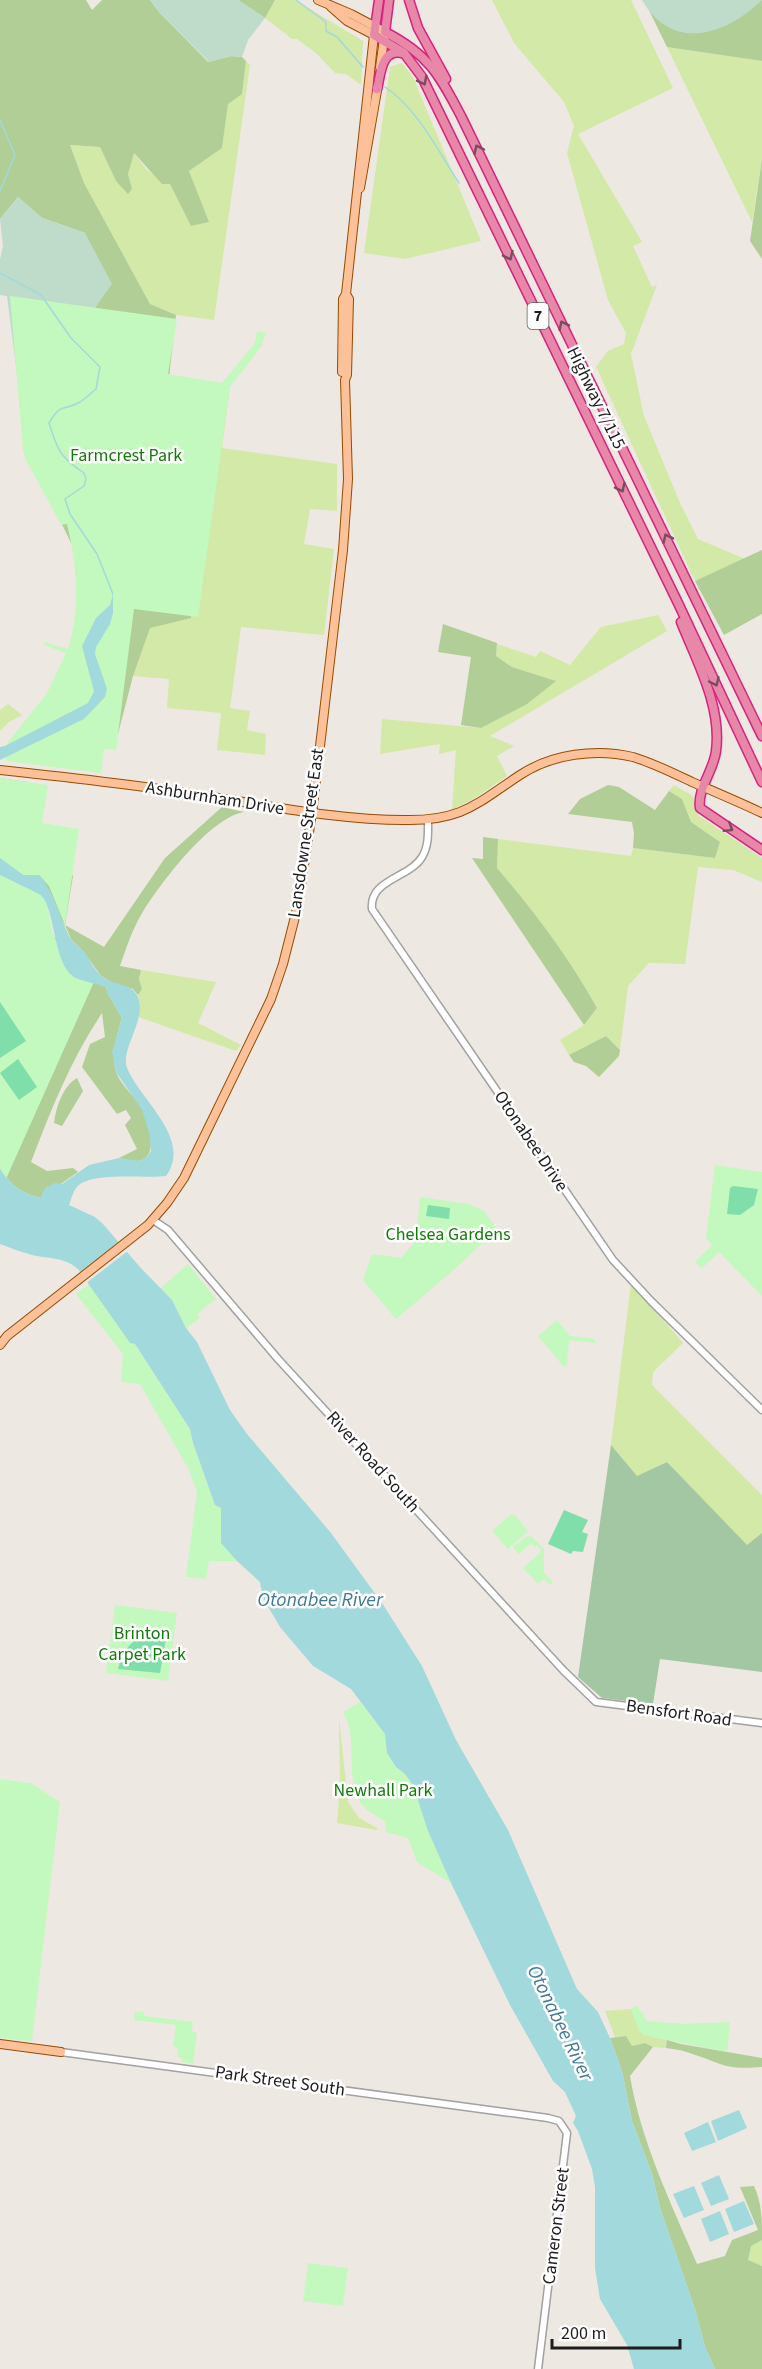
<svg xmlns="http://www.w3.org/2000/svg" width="762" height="2369" viewBox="0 0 762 2369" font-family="'Source Sans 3',sans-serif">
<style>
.grass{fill:#d2e9a7}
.forest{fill:#b0ce96}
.wetland{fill:#bfdcca}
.cemetery{fill:#a3c7a3}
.park{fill:#c3f9be}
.pitch{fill:#7fdeaa}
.water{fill:#a2d9dc}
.pier{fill:#eee8e2}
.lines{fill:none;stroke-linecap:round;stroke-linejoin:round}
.stream{stroke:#a2d9dc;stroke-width:1.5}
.minor-casing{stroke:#a1a1a1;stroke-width:9}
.major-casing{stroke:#954b00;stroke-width:10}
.highway-casing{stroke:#d9227f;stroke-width:11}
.minor{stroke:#fff;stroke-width:6}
.major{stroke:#fcc199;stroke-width:8}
.highway{stroke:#e788a9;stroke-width:8}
.oneway{stroke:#784d5c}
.labels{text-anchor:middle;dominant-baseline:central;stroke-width:5;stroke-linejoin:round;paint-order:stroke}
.shield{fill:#fff;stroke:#616161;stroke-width:1.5}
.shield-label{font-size:16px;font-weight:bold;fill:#1d1d1d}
.street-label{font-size:18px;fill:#1d1d1d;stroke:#fff}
.park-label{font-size:18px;fill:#147b0b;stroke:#fff}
.water-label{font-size:20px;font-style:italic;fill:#417995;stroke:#fff}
</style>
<rect width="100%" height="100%" fill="#eee8e2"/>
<g class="grass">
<polygon points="275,0 295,0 363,41 361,85 346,74 335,73 316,53 297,39 292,39 265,18"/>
<polygon points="492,0 631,0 673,88 578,134 642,242 633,246 652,287 657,285 631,354 644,416 680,503 698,539 745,559 695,581 596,367 608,351 624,344 626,333 608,300 567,153 574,126 564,102 514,43"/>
<polygon points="667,47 762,61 762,159 752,222"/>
<polygon points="246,61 250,65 214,320 176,315 150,304 84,183 70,145 100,147 116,181 132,189 128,174 133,152 147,170 170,184 191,226 209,222 189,171 222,148 228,103 242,94"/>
<polygon points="402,63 413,77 481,241 405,259 364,253 390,67"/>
<polygon points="230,387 222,448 337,464 337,511 310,509 304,544 334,549 324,635 241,627 230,708 250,711 247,730 266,734 265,755 217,750 221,713 167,708 169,679 133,676"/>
<polygon points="658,615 667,631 490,736 514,746 497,756 507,776 472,800 452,810 456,750 439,754 440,744 380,754 382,719 481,728 555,681 512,667 496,656 497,644 536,657 540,651 570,665 601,627"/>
<polygon points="8,704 22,715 9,722 0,731 0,710"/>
<path d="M674 785 693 796 699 816 762 858V882L733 870 698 867 685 964 649 963 628 986 620 1050 606 1036 569 1055 560 1040 584 1025 597 1008C568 956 536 914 497 868L498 839 631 856 633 848 715 858 720 842 691 822 682 799 669 791Z"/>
<polygon points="141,970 216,982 198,1023 241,1045 236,1051 138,1017 140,1003 138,995 142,989 139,979"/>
<polygon points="631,1283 683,1343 653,1372 652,1385 762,1495 762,1533 747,1546 667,1462 637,1476 611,1445"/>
<polygon points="339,1718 348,1802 359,1818 377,1828 377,1830 337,1823 340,1785"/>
<path d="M631 2009C641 2034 641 2035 667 2040L666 2048 653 2047 645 2043 632 2046 626 2036 615 2037 605 2011Z"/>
<polygon points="762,2240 762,2266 748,2261 750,2246"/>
</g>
<g class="forest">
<polygon points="0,0 86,0 92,10 102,0 150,0 159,12 208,62 231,56 242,57 246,61 242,94 228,104 222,148 189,171 209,222 191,226 170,184 162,184 134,153 128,174 132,189 128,194 116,181 100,147 70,145 84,183 150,304 176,315 169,378 191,618 150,628 133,676 118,734 105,697 73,547 25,448 90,315 85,233 42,218 18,197 0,219"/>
<polygon points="238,0 275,0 265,18"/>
<polygon points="644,0 762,0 762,61 667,47"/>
<polygon points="762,159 762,259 750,241"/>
<polygon points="762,550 762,614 724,635 695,581"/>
<polygon points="443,624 497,643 496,656 512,667 556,681 527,704 481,728 461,725 471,657 438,652"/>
<path d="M0 778 28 782 22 799 73 876 65 925 104 947 165 858 222 807 244 812C210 817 158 886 141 915 132 930 126 949 120 966L141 970 139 979 142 989 138 995 133 989 113 983 101 976 83 951 71 939 65 925 23 875 0 858Z"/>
<polygon points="608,785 619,787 655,810 669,791 682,799 691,822 720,842 715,858 633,848 634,833 632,822 568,814 580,799"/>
<path d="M483 837 498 839 497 868C536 914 568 956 597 1008L584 1025 472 858 483 859Z"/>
<path d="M0 875 94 982 106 987 108 994 122 1018C117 1034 111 1054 116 1072 121 1086 136 1097 143 1110 149 1122 160 1160 137 1161 131 1161 124 1159 119 1158L137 1149 125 1125 131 1118 126 1110 117 1114 82 1067 90 1044 105 1037 102 1013C71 1059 51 1110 31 1162L47 1171 73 1168 78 1172 40 1198C21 1193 11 1185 0 1169Z"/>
<polygon points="606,1036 620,1050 619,1056 599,1077 586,1066 574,1062 569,1055"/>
<path d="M77 1078 83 1091 62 1126 54 1123C56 1107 63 1086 77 1078Z"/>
<path d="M626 2036 632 2046 645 2043 653 2047 630 2076C641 2142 671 2203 697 2264L725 2256 732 2240 758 2230 740 2187 754 2186C762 2203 762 2221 762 2240L751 2246 748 2260 762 2266V2369H715L705 2347 695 2309 660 2208 652 2174 632 2121 622 2071 610 2038Z"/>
<path d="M667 2040 681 2044 762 2058V2067C749 2068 733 2069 720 2064 701 2057 686 2050 666 2048Z"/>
</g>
<g class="wetland">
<polygon points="150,0 238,0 265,18 248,40 242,57 231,56 209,62 159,12"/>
<path d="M642 0H762C726 35 672 53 642 0Z"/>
<polygon points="18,197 42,218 85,233 112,284 90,315 17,374 7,296 0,295 0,260 3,246 0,219"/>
</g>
<polygon class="cemetery" points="611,1445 637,1476 667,1462 747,1545 762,1533 762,1672 660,1659 653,1704 602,1698 578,1677"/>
<g class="park">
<path d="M10 296 177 319 168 374 222 383 255 343 257 331 266 333 261 347 230 387 198 617 134 609 116 750 104 749 101 773 6 761 5 746 47 693 66 653 44 645 45 642 68 649C81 607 77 566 67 524L61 525 25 458 23 450Z"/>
<polygon points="0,778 48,785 42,823 79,829 65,925 49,886 39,875 23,875 0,858"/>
<polygon points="0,875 41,895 46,900 53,934 74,977 94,982 6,1179 0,1169"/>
<polygon points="715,1165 762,1172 762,1296 719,1252 702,1268 695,1262 712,1245 706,1238"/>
<polygon points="420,1197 469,1204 484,1211 497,1229 458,1266 396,1319 363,1280 372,1254 401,1258 416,1241"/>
<polygon points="188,1264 216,1299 197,1314 200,1318 186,1328 172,1300 161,1288"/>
<polygon points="89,1284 130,1343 135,1344 190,1429 193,1443 215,1505 221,1507 221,1543 237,1561 209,1561 206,1579 186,1577 197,1492 189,1470 140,1384 121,1382 123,1354 76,1294"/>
<polygon points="557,1320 570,1336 595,1339 595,1343 569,1340 567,1364 564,1367 538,1336"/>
<polygon points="510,1515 515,1515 528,1531 508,1549 492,1531"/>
<polygon points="531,1536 544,1549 544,1573 553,1583 550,1585 544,1579 538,1584 523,1568 540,1553 541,1550 537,1545 535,1547 531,1543 519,1554 513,1547 526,1537"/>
<polygon points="115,1605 177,1613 168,1681 106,1673"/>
<path d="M360 1702 385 1734 387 1753 396 1767 405 1774 413 1785 428 1831 451 1883 417 1862 408 1838 386 1832 385 1821C379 1817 371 1813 365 1808 342 1786 360 1738 343 1712Z"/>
<polygon points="0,1779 31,1783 60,1802 32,2041 0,2038"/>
<polygon points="637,2005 647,2021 684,2024 730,2022 727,2052 644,2035 639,2030 631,2009"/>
<polygon points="135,2011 144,2012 145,2016 193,2022 192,2032 197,2033 193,2064 182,2062 182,2058 177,2057 178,2048 173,2046 176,2025 134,2020"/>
<polygon points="308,2263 348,2268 343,2306 303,2301"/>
</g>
<g class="pitch">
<polygon points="0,1002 26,1041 0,1058"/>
<polygon points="18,1059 37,1087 19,1100 0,1073"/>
<polygon points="733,1186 758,1189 754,1205 740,1215 727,1214 730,1188"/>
<polygon points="428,1205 450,1208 449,1219 426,1216"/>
<polygon points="564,1510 588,1520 582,1532 588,1534 583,1552 573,1551 571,1554 548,1544"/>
<path d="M151 1632H167L160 1673 118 1669C122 1650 133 1638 151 1632Z"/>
</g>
<g class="water">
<polygon points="113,594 113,613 110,624 96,647 95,654 107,689 105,697 84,719 0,760 0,747 5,746 88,703 94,691 82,646 96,618 110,605"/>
<path d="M0 858 23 875H39C54 892 59 915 69 936 73 943 80 947 85 953 90 960 94 969 100 975 111 986 132 982 138 997 147 1020 120 1049 127 1068 140 1100 193 1139 166 1176 145 1179 91 1171 77 1187 73 1191 71 1200 69 1205L95 1217 103 1224 139 1266 172 1300 186 1328 197 1342 230 1410 247 1434 331 1533 382 1603 422 1666 456 1740 508 1830 577 1989 598 2012 610 2038 622 2071 632 2121 652 2174 660 2208 695 2309 705 2347 715 2369H634L627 2345 600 2299 595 2268V2187L592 2169 578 2131 573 2123 576 2116 565 2092 553 2081 510 2005 451 1883 428 1831 413 1785 405 1774 396 1767 387 1753 385 1734 351 1689 313 1666 280 1627 263 1598 260 1582 237 1561 221 1543V1508L215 1505 193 1443 190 1429 135 1344 130 1343 78 1269C64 1257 50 1259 32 1255 21 1252 11 1248 0 1244V1169C11 1185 21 1193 40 1198L45 1188 55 1183 62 1184 89 1165 119 1158 139 1161 147 1157 151 1151 150 1136 142 1110 116 1072 112 1052 122 1018 108 994 106 987C96 983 83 982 74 977 53 964 56 911 41 895L0 875Z"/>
<polygon points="739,2110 747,2128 718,2141 711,2121"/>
<polygon points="708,2122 716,2142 692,2151 684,2133"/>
<polygon points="719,2175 729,2199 711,2206 701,2183"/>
<polygon points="694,2186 704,2210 684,2218 673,2194"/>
<polygon points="744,2201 754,2224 734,2232 725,2209"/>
<polygon points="720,2211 729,2234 710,2242 701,2219"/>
</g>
<polygon class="pier" points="121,1240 129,1250 85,1284 78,1274"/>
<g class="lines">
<g class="stream">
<polyline points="296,0 326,22 326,31 337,37 363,67"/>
<path d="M385 87C418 109 438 151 459 183"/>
<polyline points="0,120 15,155 0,191"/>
<path d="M0 273 41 295 71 338 100 367 96 389C91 393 86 398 80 402 63 412 62 401 49 423 58 451 59 456 84 473L86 479 84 486 65 499 70 514 97 554 113 594"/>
</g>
<g class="minor-casing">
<g id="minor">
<path d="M428 820C428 832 429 846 422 857 410 878 369 879 372 909L613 1260 652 1302 762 1410"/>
<polyline points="153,1220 168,1230 278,1359 563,1670 596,1702 762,1723"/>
<polyline points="61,2052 548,2118 559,2121 567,2133 538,2369"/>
</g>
</g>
<g class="major-casing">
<g id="major">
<polyline points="318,0 351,14 385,32 380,67"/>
<polyline points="331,7 347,21 374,35 346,294 343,299 342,372"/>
<polyline points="360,188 378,85"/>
<path d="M0 770C66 777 132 784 198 795 267 805 335 820 405 820 462 821 476 804 520 775 552 754 596 748 633 757 653 763 673 773 692 782 715 792 739 802 762 813"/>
<polyline points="0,1345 7,1336 148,1225 167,1203 184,1178 271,999 283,964 298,905 313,806 343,550 348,479 345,380 347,375 349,299 346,294"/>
<polyline points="0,2044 61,2052"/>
</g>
</g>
<g class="highway-casing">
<g id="highway">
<polyline points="379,0 374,35 404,53 422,77 678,603 762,782"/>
<path d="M389 0 385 32C428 54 439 74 461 116L762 736"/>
<polyline points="409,0 418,28 446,79"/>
<path d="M377 89C381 73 381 49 402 53"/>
<path d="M681 622C697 662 722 707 716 751 714 770 697 789 700 808L762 850"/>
</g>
</g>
<use href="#minor" class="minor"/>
<use href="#major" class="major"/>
<use href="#highway" class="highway"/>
</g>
<defs><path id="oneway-chevron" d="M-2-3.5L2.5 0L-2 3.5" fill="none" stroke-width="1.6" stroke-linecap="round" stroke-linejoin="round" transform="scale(1.5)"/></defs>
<g class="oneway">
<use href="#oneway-chevron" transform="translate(423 81) rotate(63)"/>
<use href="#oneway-chevron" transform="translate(478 149) rotate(-115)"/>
<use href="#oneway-chevron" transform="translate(509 256) rotate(64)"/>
<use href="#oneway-chevron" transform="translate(563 325) rotate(-116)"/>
<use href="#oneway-chevron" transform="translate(621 488) rotate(64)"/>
<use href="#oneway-chevron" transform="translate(667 538) rotate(-116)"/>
<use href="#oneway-chevron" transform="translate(715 682) rotate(65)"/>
<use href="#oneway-chevron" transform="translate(729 828) rotate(32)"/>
</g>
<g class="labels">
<rect class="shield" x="527.5" y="303" width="21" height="26" rx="4.5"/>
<g class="shield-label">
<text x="538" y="316">7</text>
</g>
<g class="street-label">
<text transform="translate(596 398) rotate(64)">Highway 7/115</text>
<text transform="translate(215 798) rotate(9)">Ashburnham Drive</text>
<text transform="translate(306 833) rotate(-82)">Lansdowne Street East</text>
<text transform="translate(531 1141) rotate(56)">Otonabee Drive</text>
<text transform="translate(373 1462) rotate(48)">River Road South</text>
<text transform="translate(679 1713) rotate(8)">Bensfort Road</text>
<text transform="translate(280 2081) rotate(8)">Park Street South</text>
<text transform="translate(556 2226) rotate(-83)">Cameron Street</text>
</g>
<g class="park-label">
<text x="126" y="455">Farmcrest Park</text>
<text x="448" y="1234">Chelsea Gardens</text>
<text x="142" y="1633">Brinton<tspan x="142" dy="21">Carpet Park</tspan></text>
<text x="383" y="1790">Newhall Park</text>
</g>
<g class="water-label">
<text x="320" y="1600">Otonabee River</text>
<text transform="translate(560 2023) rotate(64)">Otonabee River</text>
</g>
</g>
<path d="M552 2339v9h128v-9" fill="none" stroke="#1d1d1d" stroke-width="3"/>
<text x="561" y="2339" font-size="18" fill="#1d1d1d" stroke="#ffffff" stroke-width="4.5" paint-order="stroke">200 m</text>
</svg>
